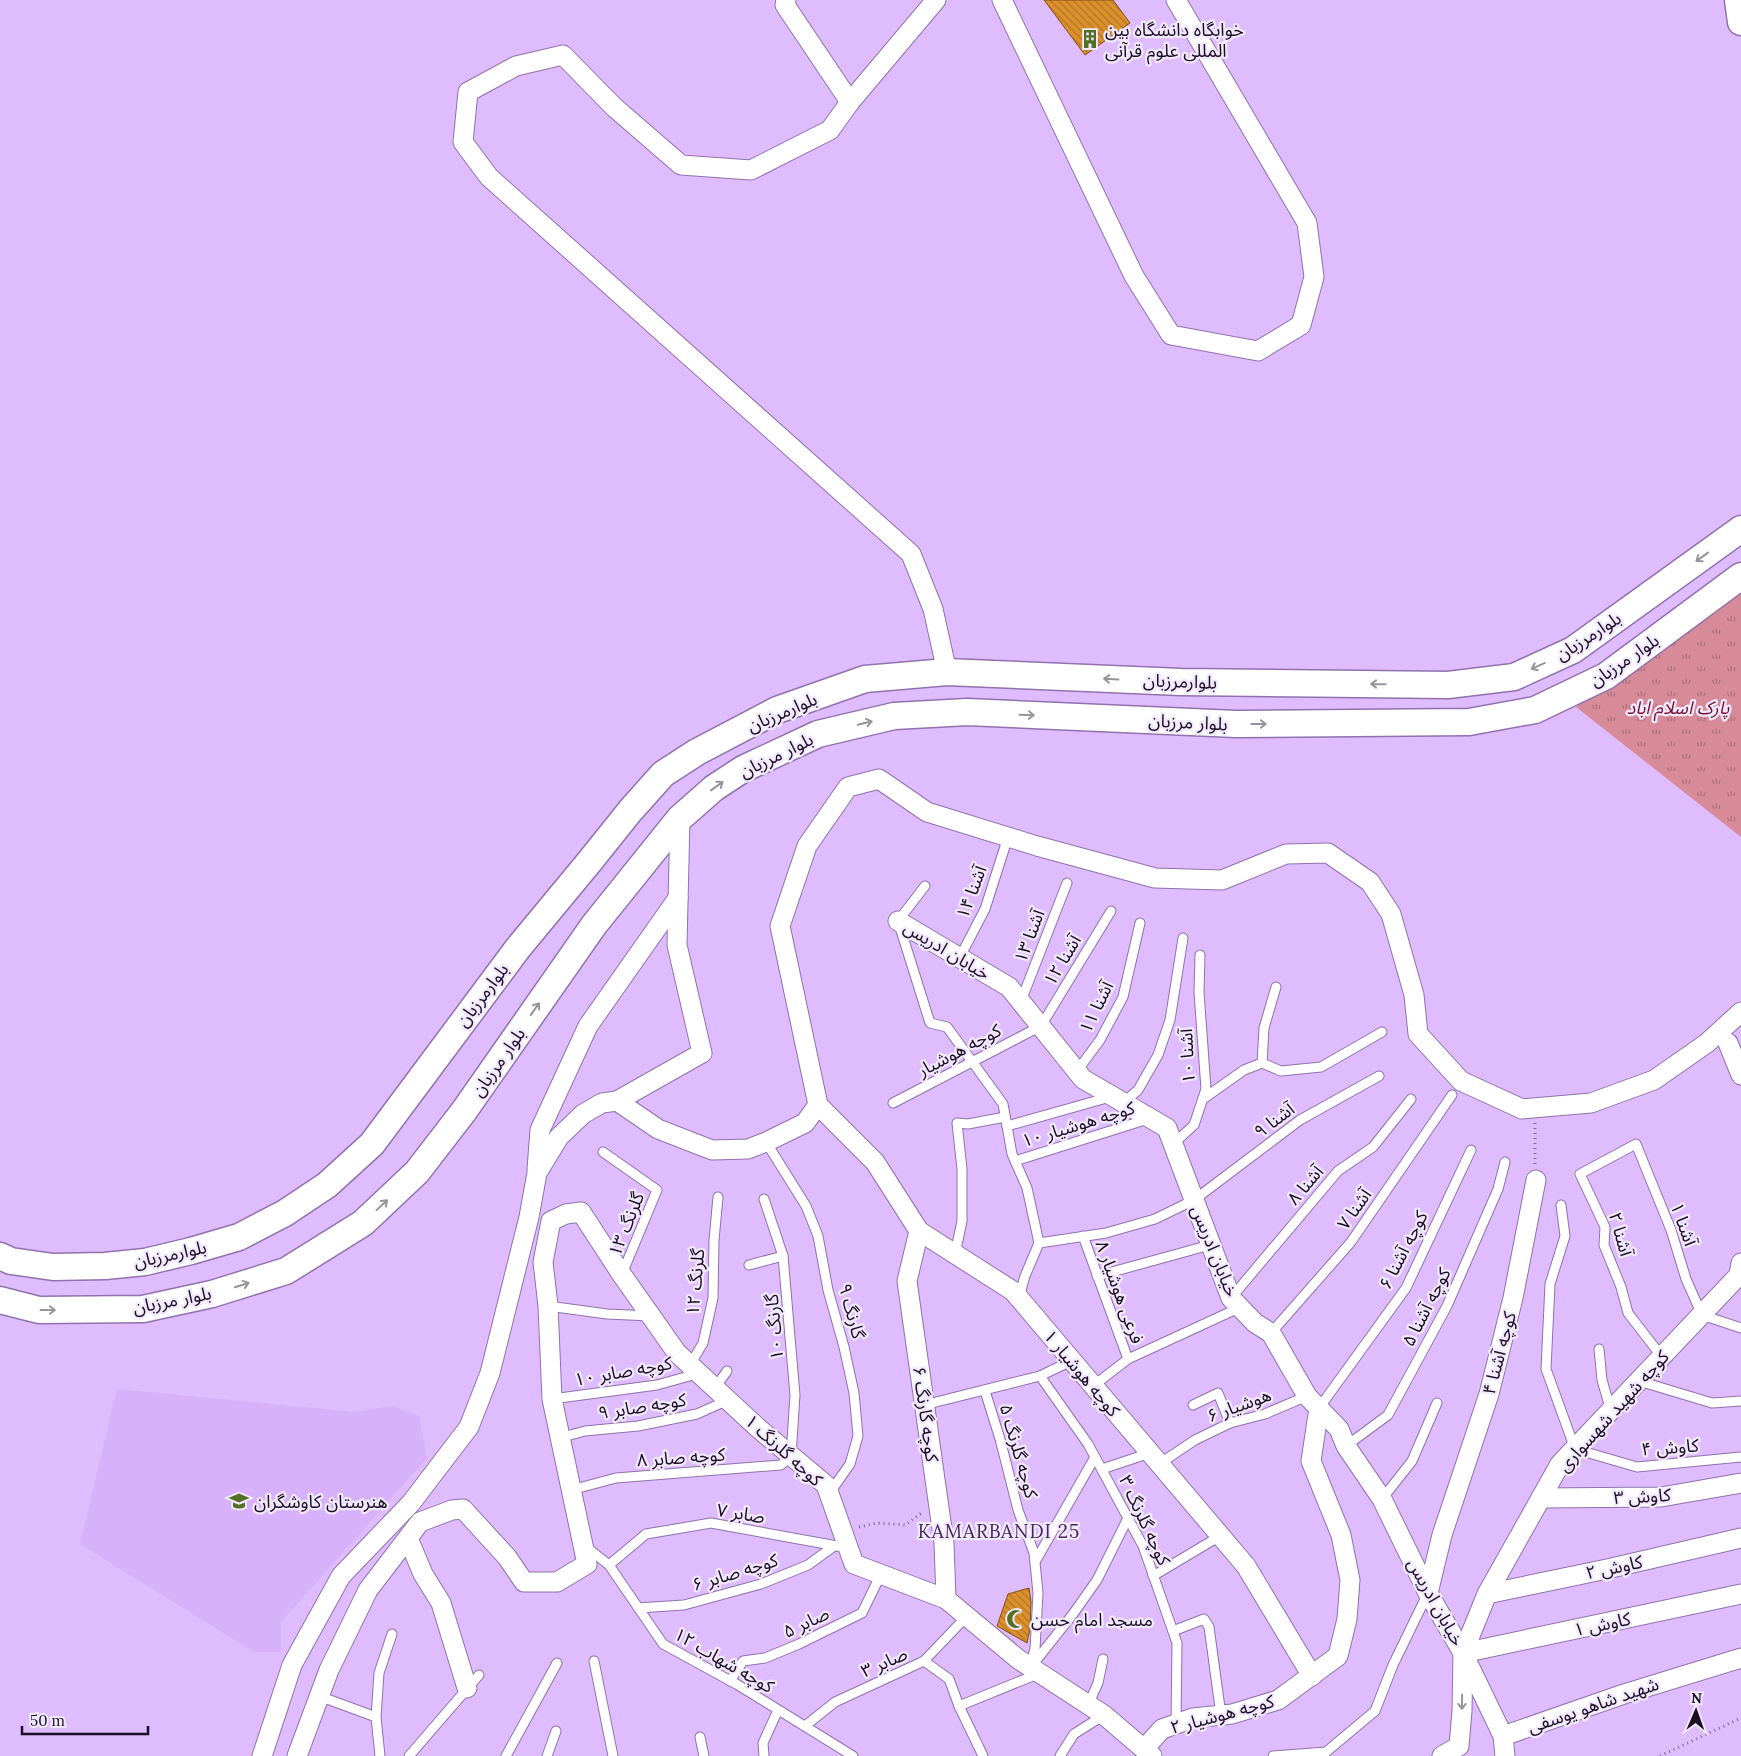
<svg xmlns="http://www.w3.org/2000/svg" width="1741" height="1756" viewBox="0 0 1741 1756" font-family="Lora,'Noto Sans Arabic',serif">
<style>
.built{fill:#d7b1f9}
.park{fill:url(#park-tufts)}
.building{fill:url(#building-back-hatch);stroke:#7f4f0f}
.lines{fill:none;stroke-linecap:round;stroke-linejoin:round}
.service-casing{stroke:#9171ae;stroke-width:11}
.minor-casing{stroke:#9171ae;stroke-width:21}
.secondary-casing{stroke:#9171ae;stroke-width:29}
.path{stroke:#826a97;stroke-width:3;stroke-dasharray:1 4;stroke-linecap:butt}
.service{stroke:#fff;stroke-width:9}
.minor{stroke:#fff;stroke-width:19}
.secondary{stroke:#fff;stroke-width:26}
.oneway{stroke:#98939d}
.labels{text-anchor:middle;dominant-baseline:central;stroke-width:4.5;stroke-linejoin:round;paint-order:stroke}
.poi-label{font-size:18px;fill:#1b0e25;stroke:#f3e9fd;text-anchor:start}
.street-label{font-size:18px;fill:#1b0e25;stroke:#f3e9fd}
.park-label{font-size:18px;font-style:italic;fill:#791134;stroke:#f3e9fd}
.neighbourhood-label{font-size:19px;letter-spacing:1px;fill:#44265c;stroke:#f3e9fd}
</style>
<defs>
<pattern id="park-tufts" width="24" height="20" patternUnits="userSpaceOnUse" patternTransform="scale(1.25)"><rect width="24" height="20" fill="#d78a98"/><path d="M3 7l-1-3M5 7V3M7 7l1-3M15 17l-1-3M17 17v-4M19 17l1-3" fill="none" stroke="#ae6f7c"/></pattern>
<pattern id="building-back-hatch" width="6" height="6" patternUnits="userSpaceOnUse" patternTransform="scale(1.25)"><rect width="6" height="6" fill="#dc902c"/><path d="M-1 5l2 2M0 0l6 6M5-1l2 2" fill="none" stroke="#b27425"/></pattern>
</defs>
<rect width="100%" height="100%" fill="#debcfe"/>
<polygon class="built" points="117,1389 355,1412 392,1406 419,1416 427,1458 281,1622 281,1652 254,1652 80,1544"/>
<polygon class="park" points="1741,578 1741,837 1576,707"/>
<g class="building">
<polygon points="1044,0 1113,0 1130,23 1085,55"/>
<polygon points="1029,1588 1031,1602 1030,1629 1027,1643 997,1626 1008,1594"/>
</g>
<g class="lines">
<g class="service-casing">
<g id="service">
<polyline points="925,886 898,921 930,1023 947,1027 1003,1104 1012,1154 1027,1188 1039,1243 1025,1276 1019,1297"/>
<polyline points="960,957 985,909 1008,837"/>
<polyline points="1021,1001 1067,883"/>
<polyline points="1262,1063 1281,1071 1321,1067 1382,1032"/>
<polyline points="1077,1071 1100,1040 1123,997 1140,923"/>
<polyline points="1203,1099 1244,1070 1262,1063 1264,1028 1276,987"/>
<polyline points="893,1103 1041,1026 1111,911"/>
<polyline points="1123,1103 1138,1090 1158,1055 1170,1020 1183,938"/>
<polyline points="1007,1126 1110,1097"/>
<polyline points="766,1142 806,1206 818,1236 828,1290 844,1347 854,1393 858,1436 850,1464 829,1494"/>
<polyline points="1173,1144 1194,1125 1206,1089 1199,992 1200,955"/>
<polyline points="603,1152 657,1190 622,1274"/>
<polyline points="1015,1161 1148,1119"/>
<polyline points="1561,1205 1565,1236 1550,1284 1546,1369 1575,1449 1637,1467 1741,1457"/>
<polyline points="1083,1236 1128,1359"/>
<polyline points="1039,1243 1106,1233 1155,1219 1194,1200 1300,1120 1379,1076"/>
<polyline points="955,1254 962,1221 962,1169 957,1123 968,1124 1005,1117"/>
<polyline points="749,1265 783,1256"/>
<polyline points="1097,1276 1210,1245"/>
<polyline points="1231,1298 1338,1171 1373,1147 1411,1099"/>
<polyline points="548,1306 607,1314 651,1316"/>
<polyline points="1271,1333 1351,1242 1452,1095"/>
<polyline points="1599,1349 1602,1380 1611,1411"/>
<polyline points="1662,1357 1628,1313 1621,1287 1604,1245 1605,1227 1580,1174 1636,1144 1671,1230 1686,1279 1702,1315 1741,1328"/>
<polyline points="690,1365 703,1343 713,1298 714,1240 718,1197"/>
<polyline points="1040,1376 1088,1444 1143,1546 1177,1643 1176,1724"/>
<polyline points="1639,1381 1712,1403 1741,1401"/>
<polyline points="1093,1386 1128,1359 1241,1307"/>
<polyline points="715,1388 727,1371"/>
<polyline points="985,1391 1000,1439 1018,1510 1034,1553 1038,1593 1035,1649 1030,1667"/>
<polyline points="552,1399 657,1385 700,1373"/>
<polyline points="924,1405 1040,1376 1071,1361"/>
<polyline points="1193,1405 1218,1393 1230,1423"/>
<polyline points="1319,1408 1406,1288 1471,1150"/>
<polyline points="559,1438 585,1431 638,1426 697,1414 728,1400"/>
<polyline points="1346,1446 1388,1415 1447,1306 1498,1189 1505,1162"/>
<polyline points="1159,1464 1195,1440 1230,1423 1265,1414 1307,1396"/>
<polyline points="1102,1469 1150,1453"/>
<polyline points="571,1490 616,1478 781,1465 791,1456 795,1395 783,1256 764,1199"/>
<polyline points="1382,1499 1412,1461 1437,1403"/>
<polyline points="585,1546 609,1565 663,1644 738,1685 853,1756"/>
<polyline points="1035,1562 1095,1457"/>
<polyline points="609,1565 646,1534 711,1523 848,1548"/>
<polyline points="1153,1576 1220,1536"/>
<polyline points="638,1608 684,1605 761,1584 808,1565 834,1546"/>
<polyline points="1173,1631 1204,1619 1209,1627 1221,1715"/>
<polyline points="594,1661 613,1756"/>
<polyline points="924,1661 949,1679 959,1706 983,1756"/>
<polyline points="1034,1663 1073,1614 1097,1580 1128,1518"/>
<polyline points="730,1681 743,1661 765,1658 799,1644 862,1613 881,1574"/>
<polyline points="319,1696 376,1717"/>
<polyline points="1088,1705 1098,1683 1103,1659"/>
<polyline points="959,1706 1040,1673"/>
<polyline points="805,1726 835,1702 924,1661 967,1616"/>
<polyline points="700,1737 704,1756"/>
<polyline points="380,1756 376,1717 379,1673 392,1634"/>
<polyline points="409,1756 479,1675"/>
<polyline points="506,1756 557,1663"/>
<polyline points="547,1756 556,1731"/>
<polyline points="764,1756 763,1743 778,1710"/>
<polyline points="1060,1756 1074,1734 1104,1715"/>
<polyline points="1273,1756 1326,1752 1375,1711 1393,1665 1428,1593"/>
</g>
</g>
<g class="minor-casing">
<g id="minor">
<polyline points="786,0 785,5 850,102"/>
<polyline points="936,0 850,102 830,130 751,170 681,165 614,107 563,55 516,66 468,92 463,142 489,177 911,554 933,609 947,672"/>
<polyline points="1002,0 1134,276 1171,335 1258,351 1301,325 1314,277 1307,223 1176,0"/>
<polyline points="898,921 1009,987 1083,1079 1167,1128 1231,1298 1255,1323 1271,1333 1307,1396 1339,1429 1346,1446 1382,1499 1428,1593 1463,1653 1503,1736 1505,1756"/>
<polyline points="1728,1043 1741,1075"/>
<polyline points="617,1101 702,1053 677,945 680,818"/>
<polyline points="818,1105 875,1162 919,1231 1013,1291 1246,1566 1312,1676"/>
<polyline points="537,1169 540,1130 588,1026 678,898"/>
<polyline points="919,1231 907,1281 944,1543 946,1599"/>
<polyline points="1541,1498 1661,1497 1741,1483"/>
<polyline points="408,1538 423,1574 441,1603 467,1688"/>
<polyline points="1428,1593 1442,1535 1489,1394 1513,1298 1536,1180"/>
<polyline points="1487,1594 1607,1569 1741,1538"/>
<polyline points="1463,1653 1741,1594"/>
<polyline points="1503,1736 1624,1694 1741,1658"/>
<polyline points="1144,1749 1162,1729 1193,1718 1232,1714 1278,1700 1338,1656 1347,1619 1350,1580 1341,1535 1311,1461 1319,1408"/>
<polyline points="262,1756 292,1665 341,1576 411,1503 469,1427 490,1373 529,1217 537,1173 559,1137 583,1114 602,1103 617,1101 658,1129 712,1150 748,1149 766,1142 805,1123 818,1105 780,926 807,846 848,787 879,779 927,812 1037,846 1155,878 1222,880 1286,854 1328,853 1370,882 1391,914 1414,995 1418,1034 1461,1081 1522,1109 1591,1103 1654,1080 1707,1043 1741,1012"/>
<polyline points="297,1756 329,1670 368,1590 420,1522 452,1510 463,1509 507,1557 524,1582 557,1582 587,1564 552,1399 548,1306 543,1262 551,1221 566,1214 581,1212 622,1275 677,1353 758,1428 826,1485 854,1564 946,1599 1018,1659 1104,1715 1152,1756"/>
<polyline points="1442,1756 1459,1746 1462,1711 1463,1653 1487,1594 1560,1464 1739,1275 1741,1263"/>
</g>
</g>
<g class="secondary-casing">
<g id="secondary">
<polyline points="1738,0 1741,22"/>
<polyline points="0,1256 11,1261 53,1267 105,1266 145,1262 191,1251 239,1237 285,1213 327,1185 372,1144 518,948 590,861 630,811 663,774 697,752 777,710 865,679 947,672 1181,682 1448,685 1514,677 1573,650 1741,529"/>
<polyline points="0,1300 39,1310 143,1309 212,1294 286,1271 363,1223 417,1172 464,1111 594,925 680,818 714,788 743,769 818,734 894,716 967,712 1236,724 1469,722 1535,710 1606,676 1741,576"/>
</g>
</g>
<g class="path">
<polyline points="1535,1123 1535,1165"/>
<polyline points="859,1527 877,1523 905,1525 923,1512"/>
<polyline points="1660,1756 1741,1718"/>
</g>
<use href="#service" class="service"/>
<use href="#minor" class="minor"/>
<use href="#secondary" class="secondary"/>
</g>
<defs><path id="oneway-shaft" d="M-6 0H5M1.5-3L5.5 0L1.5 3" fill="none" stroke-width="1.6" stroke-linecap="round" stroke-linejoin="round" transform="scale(1.25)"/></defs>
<g class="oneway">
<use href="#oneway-shaft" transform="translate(1702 557) rotate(144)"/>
<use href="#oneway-shaft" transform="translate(1538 666) rotate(156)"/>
<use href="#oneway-shaft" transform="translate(1111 679) rotate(-177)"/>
<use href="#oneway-shaft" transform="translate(1378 684) rotate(-179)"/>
<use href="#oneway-shaft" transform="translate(1027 715) rotate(2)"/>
<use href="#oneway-shaft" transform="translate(865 723) rotate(-14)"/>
<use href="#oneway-shaft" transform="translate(1259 724)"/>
<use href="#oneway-shaft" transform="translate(717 786) rotate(-36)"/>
<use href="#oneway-shaft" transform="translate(535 1009) rotate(-55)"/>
<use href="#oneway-shaft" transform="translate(382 1205) rotate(-43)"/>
<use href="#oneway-shaft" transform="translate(242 1285) rotate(-17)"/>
<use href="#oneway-shaft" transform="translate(48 1310)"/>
<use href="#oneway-shaft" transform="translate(1462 1702) rotate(91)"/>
</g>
<defs>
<g id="building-bare" transform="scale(1.5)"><path d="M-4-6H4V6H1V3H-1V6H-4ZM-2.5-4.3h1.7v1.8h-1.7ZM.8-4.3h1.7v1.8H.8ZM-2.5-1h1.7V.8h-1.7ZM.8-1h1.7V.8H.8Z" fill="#537025" stroke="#f3e9fd" stroke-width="2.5" paint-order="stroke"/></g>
<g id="school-bare" transform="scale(1.5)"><path d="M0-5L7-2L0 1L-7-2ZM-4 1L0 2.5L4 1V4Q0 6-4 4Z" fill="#537025" stroke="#f3e9fd" stroke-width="2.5" paint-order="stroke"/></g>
<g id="mosque-bare" transform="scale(1.5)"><path d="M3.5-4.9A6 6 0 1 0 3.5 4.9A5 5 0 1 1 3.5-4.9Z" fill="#537025" stroke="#f3e9fd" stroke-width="2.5" paint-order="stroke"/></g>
</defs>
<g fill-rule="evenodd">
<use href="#building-bare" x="1090" y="39"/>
<use href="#school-bare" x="239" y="1501"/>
<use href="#mosque-bare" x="1016" y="1619"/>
</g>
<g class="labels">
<g class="poi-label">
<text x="1105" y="29">خوابگاه دانشگاه بین<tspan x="1105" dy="21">المللی علوم قرآنی</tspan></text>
<text x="254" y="1501">هنرستان کاوشگران</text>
<text x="1031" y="1619">مسجد امام حسن</text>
</g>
<g class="street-label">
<text transform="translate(1588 636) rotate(-33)">بلوارمرزبان</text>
<text transform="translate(1624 660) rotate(-34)">بلوار مرزبان</text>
<text transform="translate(1180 681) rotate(2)">بلوارمرزبان</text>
<text transform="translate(782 712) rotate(-23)">بلوارمرزبان</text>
<text transform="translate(1188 722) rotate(3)">بلوار مرزبان</text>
<text transform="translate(776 755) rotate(-26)">بلوار مرزبان</text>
<text transform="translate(971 892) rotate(-69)">آشنا ۱۴</text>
<text transform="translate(1029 936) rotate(-69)">آشنا ۱۳</text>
<text transform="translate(947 950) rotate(31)">خیابان ادریس</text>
<text transform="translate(1062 960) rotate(-59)">آشنا ۱۲</text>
<text transform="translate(482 995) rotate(-53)">بلوارمرزبان</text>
<text transform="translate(1096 1007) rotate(-64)">آشنا ۱۱</text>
<text transform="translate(959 1050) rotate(-28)">کوچه هوشیار</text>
<text transform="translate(1187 1056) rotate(-93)">آشنا ۱۰</text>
<text transform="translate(498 1062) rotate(-55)">بلوار مرزبان</text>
<text transform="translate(1274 1120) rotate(-37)">آشنا ۹</text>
<text transform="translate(1078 1124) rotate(-17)">کوچه هوشیار ۱۰</text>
<text transform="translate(1305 1185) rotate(-50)">آشنا ۸</text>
<text transform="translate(1354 1209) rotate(-55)">آشنا ۷</text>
<text transform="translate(626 1224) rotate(-68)">گلرنگ ۱۳</text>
<text transform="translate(1684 1224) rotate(70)">آشنا ۱</text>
<text transform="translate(1621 1234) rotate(74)">آشنا ۲</text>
<text transform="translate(1403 1250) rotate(-63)">کوچه آشنا ۶</text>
<text transform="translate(1215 1251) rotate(68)">خیابان ادریس</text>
<text transform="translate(170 1254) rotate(-12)">بلوارمرزبان</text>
<text transform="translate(695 1282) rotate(-85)">گلرنگ ۱۲</text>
<text transform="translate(1120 1292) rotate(70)">فرعی هوشیار ۸</text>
<text transform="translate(172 1300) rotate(-11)">بلوار مرزبان</text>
<text transform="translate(1426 1307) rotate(-63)">کوچه آشنا ۵</text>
<text transform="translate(852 1311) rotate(75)">گارنگ ۹</text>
<text transform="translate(774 1327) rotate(-95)">گارنگ ۱۰</text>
<text transform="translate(1499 1353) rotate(-75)">کوچه آشنا ۴</text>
<text transform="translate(623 1371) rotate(-10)">کوچه صابر ۱۰</text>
<text transform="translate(1082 1373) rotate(50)">کوچه هوشیار ۱</text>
<text transform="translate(1239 1405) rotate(-20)">هوشیار ۶</text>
<text transform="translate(642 1406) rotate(-9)">کوچه صابر ۹</text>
<text transform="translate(1613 1411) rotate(-48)">کوچه شهید شهسواری</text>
<text transform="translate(926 1414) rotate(82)">کوچه گارنگ ۶</text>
<text transform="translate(1670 1447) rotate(-4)">کاوش ۴</text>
<text transform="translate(784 1450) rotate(42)">کوچه گلرنگ ۱</text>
<text transform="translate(1019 1451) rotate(74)">کوچه گلرنگ ۵</text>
<text transform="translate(681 1457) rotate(-4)">کوچه صابر ۸</text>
<text transform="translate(1642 1496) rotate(-3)">کاوش ۳</text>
<text transform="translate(741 1513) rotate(9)">صابر ۷</text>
<text transform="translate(1145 1520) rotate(65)">کوچه گلرنگ ۳</text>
<text transform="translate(1614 1567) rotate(-12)">کاوش ۲</text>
<text transform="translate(735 1572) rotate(-17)">کوچه صابر ۶</text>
<text transform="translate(1436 1602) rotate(61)">خیابان ادریس</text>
<text transform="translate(806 1622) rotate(-25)">صابر ۵</text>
<text transform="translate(1602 1624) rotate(-12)">کاوش ۱</text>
<text transform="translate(724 1660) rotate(30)">کوچه شهاب ۱۲</text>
<text transform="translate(884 1662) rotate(-24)">صابر ۳</text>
<text transform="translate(1593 1705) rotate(-19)">شهید شاهو یوسفی</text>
<text transform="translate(1222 1714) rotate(-15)">کوچه هوشیار ۲</text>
</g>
<g class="park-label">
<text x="1678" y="707">پارک اسلام اباد</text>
</g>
<g class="neighbourhood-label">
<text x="999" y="1531">KAMARBANDI 25</text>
</g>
</g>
<g transform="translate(1696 1711) rotate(2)" stroke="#f3e9fd" stroke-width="4" paint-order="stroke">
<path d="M0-4L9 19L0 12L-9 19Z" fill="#1b0e25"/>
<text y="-8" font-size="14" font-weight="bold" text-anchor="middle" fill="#1b0e25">N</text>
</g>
<path d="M22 1726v8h126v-8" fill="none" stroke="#1b0e25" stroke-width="2.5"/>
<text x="30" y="1726" font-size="15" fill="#1b0e25" stroke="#f3e9fd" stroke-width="4" paint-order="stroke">50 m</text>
</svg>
